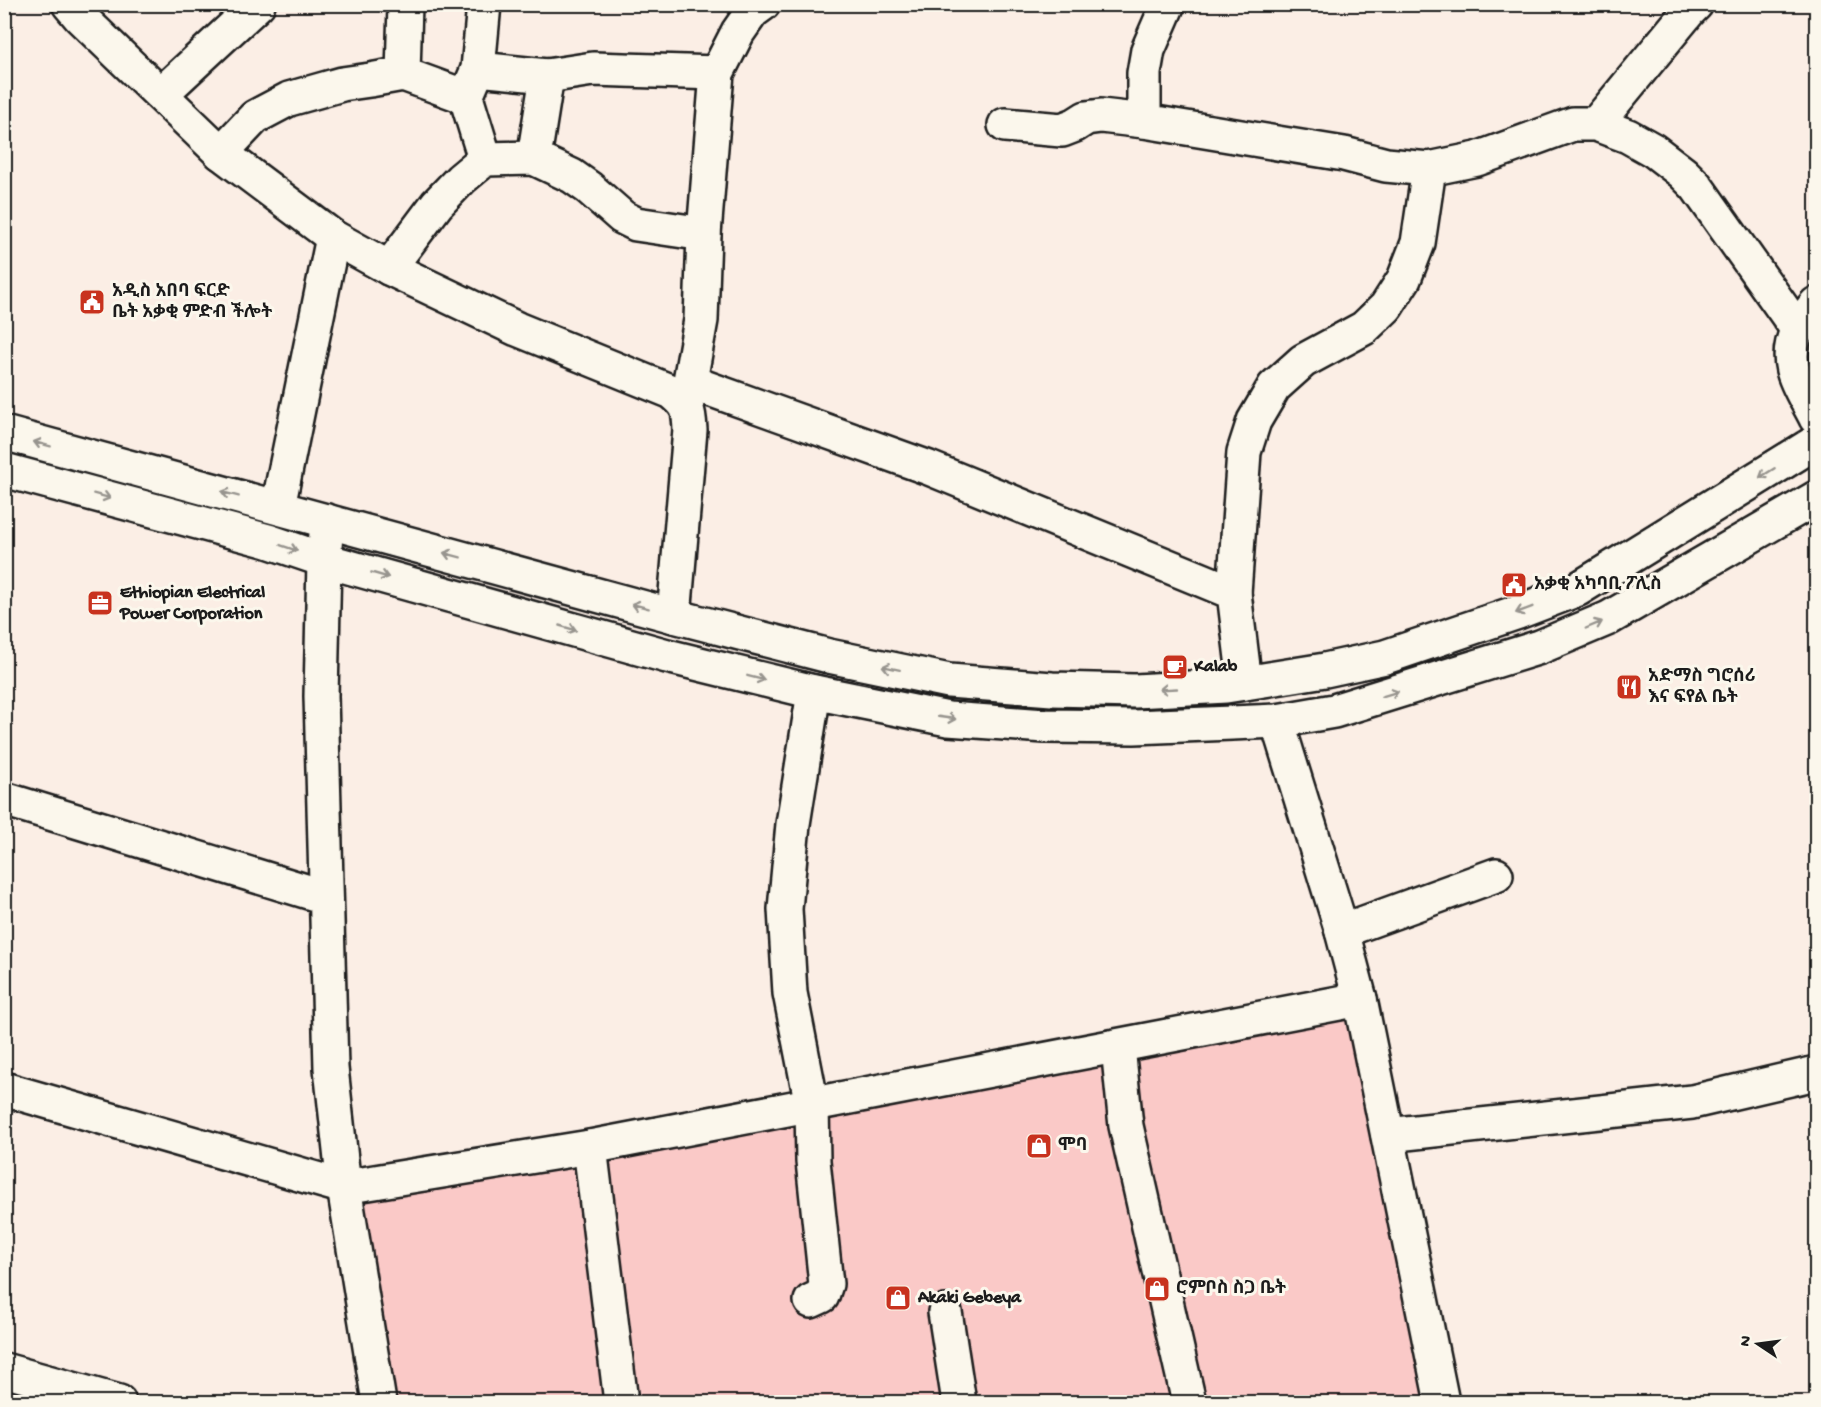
<svg xmlns="http://www.w3.org/2000/svg" width="1821" height="1407" viewBox="0 0 1821 1407" font-family="'Gochi Hand','Noto Sans Ethiopic',sans-serif">
<style>
.building{fill:#fac9c7;stroke:#1c1c1c;stroke-width:1.5}
.lines{fill:none;stroke-linecap:round;stroke-linejoin:round}
.minor-casing{stroke:#1c1c1c;stroke-width:38}
.tertiary-casing{stroke:#1c1c1c;stroke-width:38}
.secondary-casing{stroke:#1c1c1c;stroke-width:38}
.primary-casing{stroke:#1c1c1c;stroke-width:38}
.minor{stroke:#fbf7ec;stroke-width:33}
.tertiary{stroke:#fbf7ec;stroke-width:33}
.secondary{stroke:#fbf7ec;stroke-width:33}
.primary{stroke:#fbf7ec;stroke-width:33}
.oneway{stroke:#97948e}
.labels{text-anchor:middle;dominant-baseline:central;stroke-width:6;stroke-linejoin:round;paint-order:stroke}
.poi-label{font-size:18px;font-weight:bold;fill:#1c1c1c;stroke:#fbf7ec;text-anchor:start}
</style>
<rect width="100%" height="100%" fill="#fbeee5"/>
<filter id="ink" filterUnits="userSpaceOnUse"><feTurbulence type="fractalNoise" baseFrequency=".0167" numOctaves="2"/><feDisplacementMap in="SourceGraphic" scale="12" xChannelSelector="R" yChannelSelector="G"/><feConvolveMatrix kernelMatrix="1 2 1 2 8 2 1 2 1" color-interpolation-filters="sRGB"/></filter>
<g filter="url(#ink)">
<polygon class="building" points="1360,999 1442,1402 391,1402 359,1194"/>
<g class="lines">
<g class="minor-casing">
<g id="minor">
<polyline points="484,4 478,69 466,97 485,159"/>
<polyline points="478,69 547,76 593,69 717,73"/>
<polyline points="403,74 405,4"/>
<polyline points="161,94 258,4"/>
<polyline points="1144,121 1144,73 1148,50 1168,4"/>
<polyline points="1596,124 1689,11 1696,4"/>
<polyline points="1005,125 1062,130 1075,125 1086,118 1101,116 1144,121 1344,154 1386,165 1429,169 1477,159 1573,124 1596,124 1628,136 1653,150 1683,173 1696,186 1798,330"/>
<polyline points="221,153 255,117 289,99 342,84 370,80 403,74 466,97"/>
<polyline points="534,158 547,76"/>
<polyline points="389,268 437,204 461,179 485,159 534,158 572,176 589,188 622,217 636,224 704,234"/>
<path d="M1816 304C1810 312 1802 321 1797 331 1781 365 1801 388 1816 418"/>
<polyline points="690,382 929,468 1234,593 1245,683"/>
<polyline points="686,403 701,320 704,234 717,73 738,32 752,12 763,4"/>
<polyline points="278,507 333,237"/>
<polyline points="1234,593 1244,452 1254,421 1274,387 1303,361 1364,328 1386,307 1404,279 1418,243 1429,169"/>
<polyline points="1277,721 1342,931 1360,999 1442,1402"/>
<polyline points="4,799 325,897"/>
<polyline points="1342,931 1496,875"/>
<polyline points="1118,1047 1126,1126 1189,1402"/>
<polyline points="4,1089 344,1187 590,1147 1360,999"/>
<polyline points="1388,1135 1692,1102 1816,1073"/>
<polyline points="590,1147 621,1402"/>
<polyline points="811,1301 822,1296 826,1284 813,1161 812,1105 790,993 785,909 793,824 814,692"/>
<polyline points="945,1312 959,1402"/>
<polyline points="4,1370 119,1402"/>
</g>
</g>
<g class="tertiary-casing">
<polyline id="tertiary" points="327,521 324,560 321,696 331,1068 344,1187 379,1402"/>
</g>
<g class="secondary-casing">
<path id="secondary" d="M69 4 80 17 221 153 333 237 389 268 517 329 672 392C688 405 689 409 690 430L674 616"/>
</g>
<g class="primary-casing">
<g id="primary">
<polyline points="4,433 674,616 829,656 949,681 1052,689 1135,691 1226,686 1325,670 1385,657 1518,612 1578,589 1816,442"/>
<polyline points="4,470 268,541 324,560 667,656 814,692 948,719 1045,726 1134,727 1232,723 1277,721 1334,711 1540,647 1609,618 1816,498"/>
</g>
</g>
<use href="#minor" class="minor"/>
<use href="#tertiary" class="tertiary"/>
<use href="#secondary" class="secondary"/>
<use href="#primary" class="primary"/>
</g>
<defs><path id="oneway-shaft" d="M-6 0H5M1.5-3L5.5 0L1.5 3" fill="none" stroke-width="1.6" stroke-linecap="round" stroke-linejoin="round" transform="scale(1.5)"/></defs>
<g class="oneway">
<use href="#oneway-shaft" transform="translate(42 444) rotate(-165)"/>
<use href="#oneway-shaft" transform="translate(1767 473) rotate(148)"/>
<use href="#oneway-shaft" transform="translate(230 494) rotate(-165)"/>
<use href="#oneway-shaft" transform="translate(102 496) rotate(15)"/>
<use href="#oneway-shaft" transform="translate(289 548) rotate(19)"/>
<use href="#oneway-shaft" transform="translate(452 555) rotate(-165)"/>
<use href="#oneway-shaft" transform="translate(380 575) rotate(16)"/>
<use href="#oneway-shaft" transform="translate(640 606) rotate(-165)"/>
<use href="#oneway-shaft" transform="translate(1524 610) rotate(159)"/>
<use href="#oneway-shaft" transform="translate(1594 625) rotate(-23)"/>
<use href="#oneway-shaft" transform="translate(568 628) rotate(16)"/>
<use href="#oneway-shaft" transform="translate(891 668) rotate(-168)"/>
<use href="#oneway-shaft" transform="translate(756 678) rotate(14)"/>
<use href="#oneway-shaft" transform="translate(1168 689) rotate(177)"/>
<use href="#oneway-shaft" transform="translate(1390 694) rotate(-17)"/>
<use href="#oneway-shaft" transform="translate(947 718) rotate(8)"/>
</g>
</g>
<defs>
<g id="civic-square" transform="scale(1.35)"><rect x="-9" y="-9" width="18" height="18" rx="4" fill="#c8321e" stroke="#fbf7ec"/><path d="M-.6-6.5H3V-4.5H.6V-3L4-1V1h2V6H-6V1h2V-1L-.6-3ZM-1.2 2.5V6h2.4V2.5Z" fill="#fff"/></g>
<g id="office-square" transform="scale(1.35)"><rect x="-9" y="-9" width="18" height="18" rx="4" fill="#c8321e" stroke="#fbf7ec"/><path d="M-6-3h4V-5.5h4V-3h4V5H-6ZM-1-4.5V-3h2v-1.5ZM-6 0V1H6V0Z" fill="#fff"/></g>
<g id="cafe-square" transform="scale(1.35)"><rect x="-9" y="-9" width="18" height="18" rx="4" fill="#c8321e" stroke="#fbf7ec"/><path d="M-5.5-4.5H6V0H3Q3 3.5 0 3.5H-2.5Q-5.5 3.5-5.5 0ZM3-3.2v2h1.7v-2ZM-6 4.5H4V6H-6Z" fill="#fff"/></g>
<g id="restaurant-square" transform="scale(1.35)"><rect x="-9" y="-9" width="18" height="18" rx="4" fill="#c8321e" stroke="#fbf7ec"/><path d="M-5-6h1v4h1v-4h1v4h1v-4h1v5L-1.5 .5V6h-2V.5L-5-1ZM5-6V6H3V1.5H1.5Q1.5-4 5-6Z" fill="#fff"/></g>
<g id="shop-square" transform="scale(1.35)"><rect x="-9" y="-9" width="18" height="18" rx="4" fill="#c8321e" stroke="#fbf7ec"/><path d="M-5-2.5h2.3a2.7 3.5 0 0 1 5.4 0H5L5.5 6h-11ZM-1.5-2.5h3a1.5 2.3 0 0 0-3 0Z" fill="#fff"/></g>
</defs>
<g fill-rule="evenodd">
<use href="#civic-square" x="92" y="302"/>
<use href="#civic-square" x="1514" y="585"/>
<use href="#office-square" x="100" y="603"/>
<use href="#cafe-square" x="1175" y="667"/>
<use href="#restaurant-square" x="1629" y="687"/>
<use href="#shop-square" x="1039" y="1146"/>
<use href="#shop-square" x="1157" y="1289"/>
<use href="#shop-square" x="898" y="1298"/>
</g>
<g class="labels">
<g class="poi-label">
<text x="112" y="292">አዲስ አበባ ፍርድ<tspan x="112" dy="21">ቤት አቃቂ ምድብ ችሎት</tspan></text>
<text x="1534" y="585">አቃቂ አካባቢ ፖሊስ</text>
<text x="120" y="593">Ethiopian Electrical<tspan x="120" dy="21">Power Corporation</tspan></text>
<text x="1194" y="667">Kalab</text>
<text x="1648" y="677">አድማስ ግሮሰሪ<tspan x="1648" dy="21">እና ፍየል ቤት</tspan></text>
<text x="1058" y="1146">ሞባ</text>
<text x="1176" y="1289">ሮምቦስ ስጋ ቤት</text>
<text x="918" y="1298">Akaki Gebeya</text>
</g>
</g>
<rect width="1821" height="1407" fill="none" stroke="#fbf7ec" stroke-width="24"/>
<rect x="12" y="12" width="1797" height="1383" fill="none" stroke="#1c1c1c" stroke-width="2" filter="url(#ink)"/>
<g transform="translate(1758 1344) rotate(283)" stroke="#fbf7ec" stroke-width="4.5" paint-order="stroke">
<path d="M0-4.5L10 22L0 15L-10 22Z" fill="#1c1c1c"/>
<text y="-9" font-size="16" font-weight="bold" text-anchor="middle" fill="#1c1c1c">N</text>
</g>
</svg>
